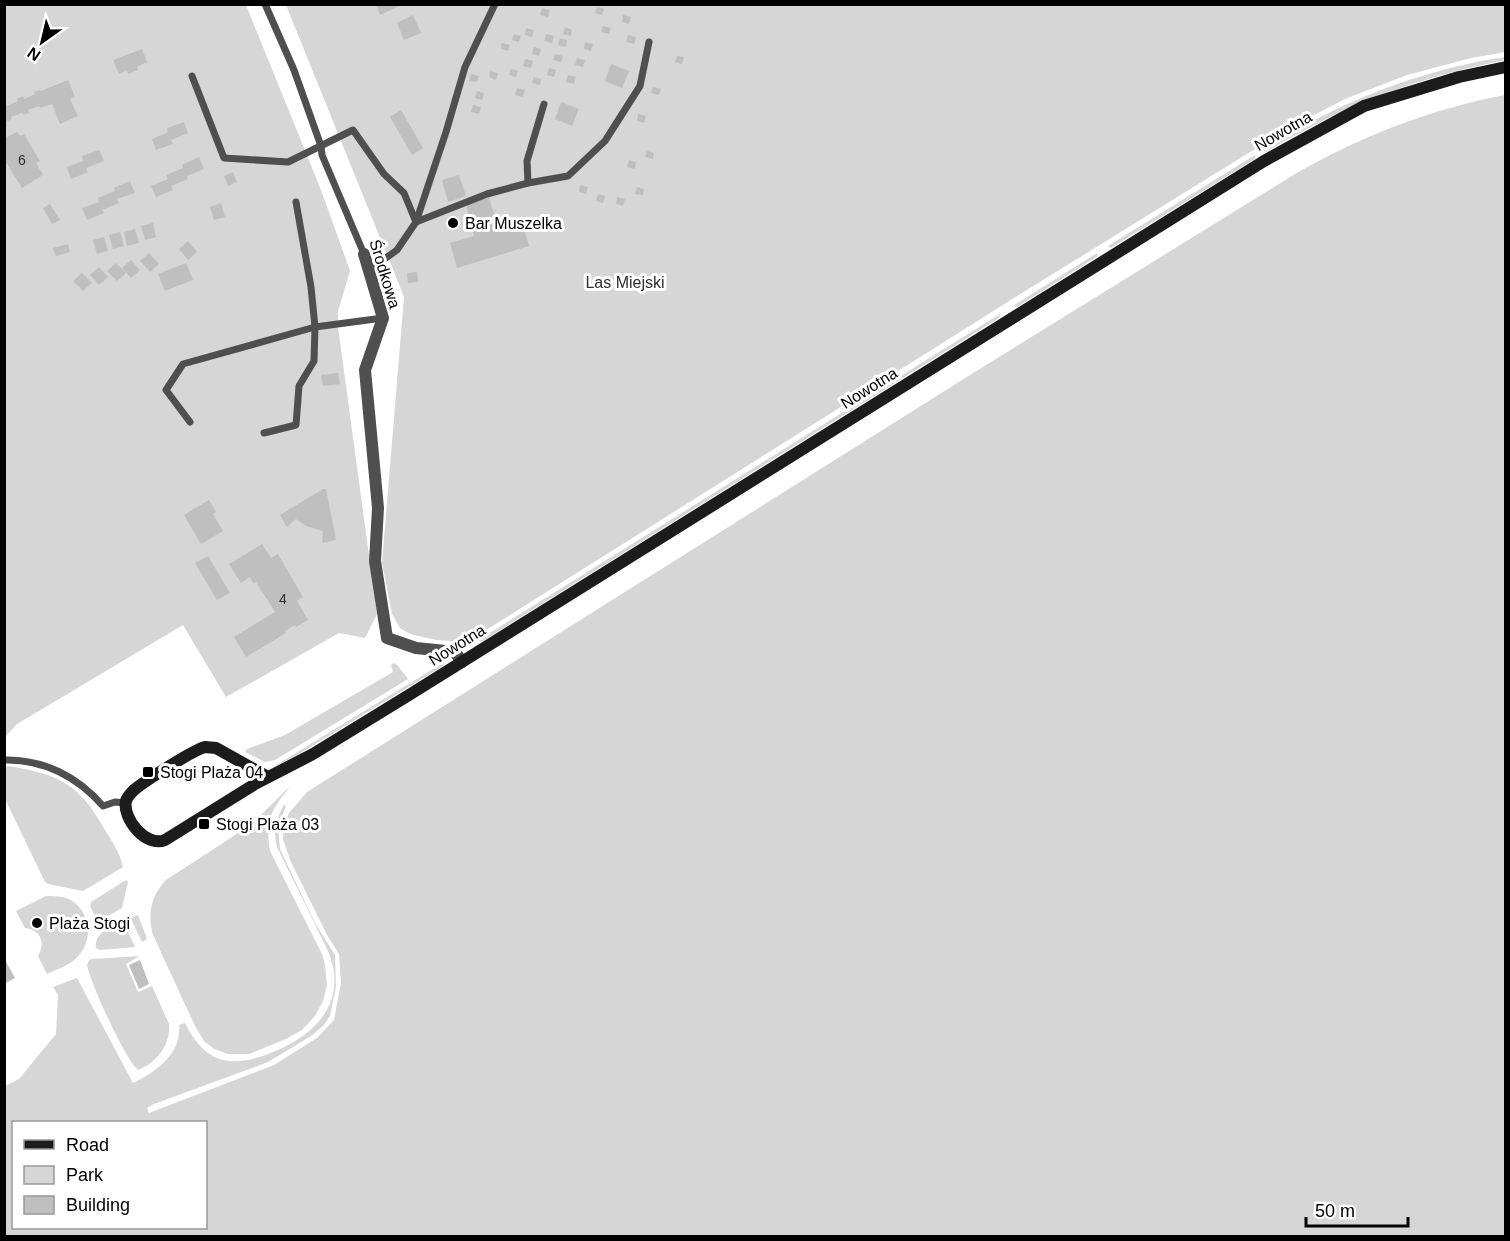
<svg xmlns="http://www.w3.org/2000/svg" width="1510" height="1241" viewBox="0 0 1510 1241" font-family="Arial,sans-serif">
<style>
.green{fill:#d6d6d6;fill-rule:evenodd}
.building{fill:#bfbfbf}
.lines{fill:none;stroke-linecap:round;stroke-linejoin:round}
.lane{stroke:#4f4f4f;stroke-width:7}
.street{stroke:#4f4f4f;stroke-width:12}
.secondary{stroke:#1c1c1c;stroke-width:12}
.poi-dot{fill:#000;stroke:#fff;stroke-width:2}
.labels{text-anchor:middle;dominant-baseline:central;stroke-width:6;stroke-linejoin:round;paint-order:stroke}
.number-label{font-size:14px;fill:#303030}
.street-label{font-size:16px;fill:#000;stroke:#fff}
.poi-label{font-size:16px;fill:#000;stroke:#fff;text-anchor:start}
.park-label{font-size:16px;fill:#2d2d2d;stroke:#fff}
</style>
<rect width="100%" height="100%" fill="#fff"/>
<g class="green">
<polygon points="1505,4 1506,52 1471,58 1407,75 1345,99 1289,128 1030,288 467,642 436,640 410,634 400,628 392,614 382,563 404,297 286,5"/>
<polygon points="4,5 246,5 321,190 350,271 338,311 338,327 377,614 365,638 339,633 226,697 183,625 17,724 5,737"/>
<path d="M1505 57V60C1416 78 1344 105 1266 152L1263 150C1336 103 1419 70 1505 57Z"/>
<path d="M1505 95V1236H5V1086L19 1079 56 1034 58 995 53 987 77 978 133 1083C156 1072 182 1053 179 1025L185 1023C207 1068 236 1068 278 1050 319 1032 348 999 328 951L277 847C273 832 276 818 284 805L286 806 278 827 280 849 315 923 335 955 336 986 330 1016 323 1026 311 1036 268 1062 154 1104 147 1108 149 1113 274 1065 317 1038 334 1020 341 983 339 954 327 935 290 860 283 839 284 824 289 813 307 792 970 375 1295 174C1361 136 1431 109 1505 95ZM14 1122H206V1228H14Z"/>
<polygon points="1255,155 1255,159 1111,248 1108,246"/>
<polygon points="1097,253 1098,256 1017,307 1013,306"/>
<polygon points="1000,314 999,318 499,631 483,641 477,641"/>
<polygon points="446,661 443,666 294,757 273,767"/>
<polygon points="394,663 398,666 408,679 275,760 265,762 245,752 247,749 285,735 393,672 391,665"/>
<path d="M9 766C61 775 79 784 105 830 112 841 121 855 123 867L83 891 48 884 45 882 5 799V767Z"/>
<path d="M289 787C287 792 281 797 278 803 267 817 267 834 270 851L322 954 325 965 327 985 323 1001 315 1016 302 1030 286 1039 249 1054H228L214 1049 204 1041 195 1026 153 935C147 914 151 896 166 880L252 824Z"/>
<polygon points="126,880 128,882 122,908 103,919 97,920 90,906 91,902"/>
<path d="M46 896C54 896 62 896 69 899 90 910 94 939 79 955 71 965 58 969 47 974L38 956C46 943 41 930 25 928L16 911Z"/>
<polygon points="138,915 147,939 142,942 131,919"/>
<path d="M123 922 135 947 100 950 96 948C94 932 111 928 123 922Z"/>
<path d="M139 956 126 964 138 992 152 986 169 1024C171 1044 157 1063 138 1070 126 1061 90 982 87 965L89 960 92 959Z"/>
</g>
<g class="building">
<polygon points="376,4 396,4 397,7 380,15"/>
<polygon points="597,7 604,9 602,15 595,13"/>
<polygon points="542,8 550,10 548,17 540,15"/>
<polygon points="413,15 421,33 404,40 397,23"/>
<polygon points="623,15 631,17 629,24 622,22"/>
<polygon points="603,26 611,28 609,34 601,32"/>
<polygon points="565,27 572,30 571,36 563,34"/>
<polygon points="526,28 534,30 532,37 525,35"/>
<polygon points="514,34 521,36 519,42 512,40"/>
<polygon points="546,34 554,36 552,43 544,41"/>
<polygon points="628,35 636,37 634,44 626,42"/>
<polygon points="560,38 567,40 566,47 558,45"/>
<polygon points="585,42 593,44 591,51 584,49"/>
<polygon points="502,43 510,45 508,51 501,49"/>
<polygon points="534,47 541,49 539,56 532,54"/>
<polygon points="142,49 147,62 137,67 138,70 128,74 126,71 119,74 113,60"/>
<polygon points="555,54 563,56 561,62 553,60"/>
<polygon points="677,56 684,57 682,64 675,62"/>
<polygon points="577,58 585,60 583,67 575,65"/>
<polygon points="525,59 533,61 531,68 523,66"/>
<polygon points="611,64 629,71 622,88 605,81"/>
<polygon points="549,68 556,70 554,77 547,75"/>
<polygon points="511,69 518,71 516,77 509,75"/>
<polygon points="490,71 498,73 496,80 489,77"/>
<polygon points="471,74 479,76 477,82 469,81"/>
<polygon points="568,75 576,77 574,84 566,82"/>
<polygon points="534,77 541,79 540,85 532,83"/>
<polygon points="68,80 75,97 70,99 78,116 60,124 52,104 40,108 39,106 28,110 29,113 23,115 22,113 11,117 12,119 6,122 4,101 7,106 18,101 17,99 23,96 24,99 35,94 34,92 40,90 41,91"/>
<polygon points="653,87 661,89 659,95 651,93"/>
<polygon points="517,88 525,90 523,97 515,95"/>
<polygon points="477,91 484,93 482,100 475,98"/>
<polygon points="561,102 579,109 572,126 555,119"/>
<polygon points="473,105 481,107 479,114 471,112"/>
<polygon points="401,110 423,148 412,155 390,117"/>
<polygon points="638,114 646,116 644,123 637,121"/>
<polygon points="184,122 188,133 171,140 173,144 156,150 152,139 168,132 167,128"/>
<polygon points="17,132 20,136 24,134 40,161 36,163 43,175 22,188 4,159 4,136 7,137"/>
<polygon points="99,150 104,161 86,168 88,172 71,179 67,167 83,161 82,156"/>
<polygon points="647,151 654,153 653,159 645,157"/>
<polygon points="199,157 204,169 187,176 188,179 171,186 173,190 156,197 151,186 168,179 166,175 183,168 182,165"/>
<polygon points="629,160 636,162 635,169 627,167"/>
<polygon points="233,172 237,182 228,186 224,176"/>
<polygon points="459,175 466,196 448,202 442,180"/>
<polygon points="130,181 135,193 117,199 119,203 102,210 104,213 87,220 82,208 99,202 98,198 115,191 114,188"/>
<polygon points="580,185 588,187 586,194 579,192"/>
<polygon points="637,187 644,189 643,195 635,194"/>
<polygon points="598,194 605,196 603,203 596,201"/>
<polygon points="617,197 625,199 623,206 616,204"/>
<polygon points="489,198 499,229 522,222 529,246 457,268 450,243 474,236 466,204"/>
<polygon points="221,203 225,217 214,220 210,207"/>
<polygon points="50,204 60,220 52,224 43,208"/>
<polygon points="153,223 156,237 145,240 141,226"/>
<polygon points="135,229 139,243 127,246 124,232"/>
<polygon points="120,232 124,246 113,249 109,235"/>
<polygon points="104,237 108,251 97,254 93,240"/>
<polygon points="188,241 197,252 188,260 179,249"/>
<polygon points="68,244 70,252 56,256 53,248"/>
<polygon points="149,253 159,264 150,272 140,261"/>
<polygon points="131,260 140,270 131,278 122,268"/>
<polygon points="116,263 126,273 117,281 107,271"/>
<polygon points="186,263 193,280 165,291 158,274"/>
<polygon points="99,267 108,277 99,285 90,275"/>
<polygon points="417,272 418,282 408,283 407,273"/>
<polygon points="82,273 92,283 83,291 73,281"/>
<polygon points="338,373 340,384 323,386 321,375"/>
<polygon points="323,489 326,489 336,540 322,543 323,531 306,526 296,519 287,527 280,515"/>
<polygon points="209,500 216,512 213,514 223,531 201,544 184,515"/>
<polygon points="262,544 271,558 278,554 303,597 297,601 308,620 296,627 295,625 285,631 286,633 246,657 234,637 275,612 256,582 253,583 250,577 241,583 229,564"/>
<polygon points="208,556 230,593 217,600 195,563"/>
<polygon points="4,958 15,978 4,984"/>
<polygon points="140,960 149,984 139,989 129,965"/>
</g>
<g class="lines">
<g class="lane">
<polyline points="265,4 294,70 321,146 322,155 364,254"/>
<polyline points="192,76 224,158 288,162 353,130 384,174 404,193 416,222 487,194 528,183 568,176 605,141 640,86 649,42"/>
<polyline points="528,183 527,161 544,104"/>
<polyline points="369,270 397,250 416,222 446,132 465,67 495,4"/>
<polyline points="190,422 166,390 183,364 315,327 383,318"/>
<polyline points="264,433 296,425 299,386 314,361 315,327 311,287 296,202"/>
<path d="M4 760C44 759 78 777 103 806L115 802 126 803"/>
</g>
<polyline class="street" points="364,254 383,318 365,370 378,508 375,561 387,638 416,648 455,652 462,662"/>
<path class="secondary" d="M268 777 216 748 205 747C193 750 145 781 134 790 131 793 127 797 126 801 122 818 146 848 165 840L255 784 313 754 409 695 1264 161 1364 106 1459 77 1506 67"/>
</g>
<g class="poi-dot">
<circle cx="453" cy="223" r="6"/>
<rect x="142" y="766" width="12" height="12" rx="3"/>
<rect x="198" y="818" width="12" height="12" rx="3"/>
<circle cx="37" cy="923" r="6"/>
</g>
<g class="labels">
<g class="number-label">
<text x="22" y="160">6</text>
<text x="283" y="599">4</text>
</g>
<g class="street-label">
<text transform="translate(1283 131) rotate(-30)">Nowotna</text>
<text transform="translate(385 274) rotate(73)">Środkowa</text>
<text transform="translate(869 388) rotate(-32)">Nowotna</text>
<text transform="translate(457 645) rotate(-32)">Nowotna</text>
</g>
<g class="poi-label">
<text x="465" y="223">Bar Muszelka</text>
<text x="160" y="772">Stogi Plaża 04</text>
<text x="216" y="824">Stogi Plaża 03</text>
<text x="49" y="923">Plaża Stogi</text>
</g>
<g class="park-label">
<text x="625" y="282">Las Miejski</text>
</g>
</g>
<rect width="1510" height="1241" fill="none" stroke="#000000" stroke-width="12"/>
<rect x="12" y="1121" width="195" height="108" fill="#ffffff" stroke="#999999" stroke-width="1.5"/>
<rect x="24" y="1140" width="30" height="9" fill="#1c1c1c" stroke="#999999" stroke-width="1.5"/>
<text x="66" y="1151" font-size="18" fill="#000000">Road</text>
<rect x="24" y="1166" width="30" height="18" fill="#d6d6d6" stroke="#999999" stroke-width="1.5"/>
<text x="66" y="1181" font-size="18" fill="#000000">Park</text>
<rect x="24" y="1196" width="30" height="18" fill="#bfbfbf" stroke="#999999" stroke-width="1.5"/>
<text x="66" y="1211" font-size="18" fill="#000000">Building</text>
<g transform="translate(42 42) rotate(214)" stroke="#ffffff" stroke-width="4.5" paint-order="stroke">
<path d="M0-4.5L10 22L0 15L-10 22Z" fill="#000000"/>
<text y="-9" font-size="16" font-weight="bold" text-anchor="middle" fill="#000000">N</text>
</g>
<path d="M1306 1217v9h102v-9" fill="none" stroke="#000000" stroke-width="3"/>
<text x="1315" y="1217" font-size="18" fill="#000000" stroke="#ffffff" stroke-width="4.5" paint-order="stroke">50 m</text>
</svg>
